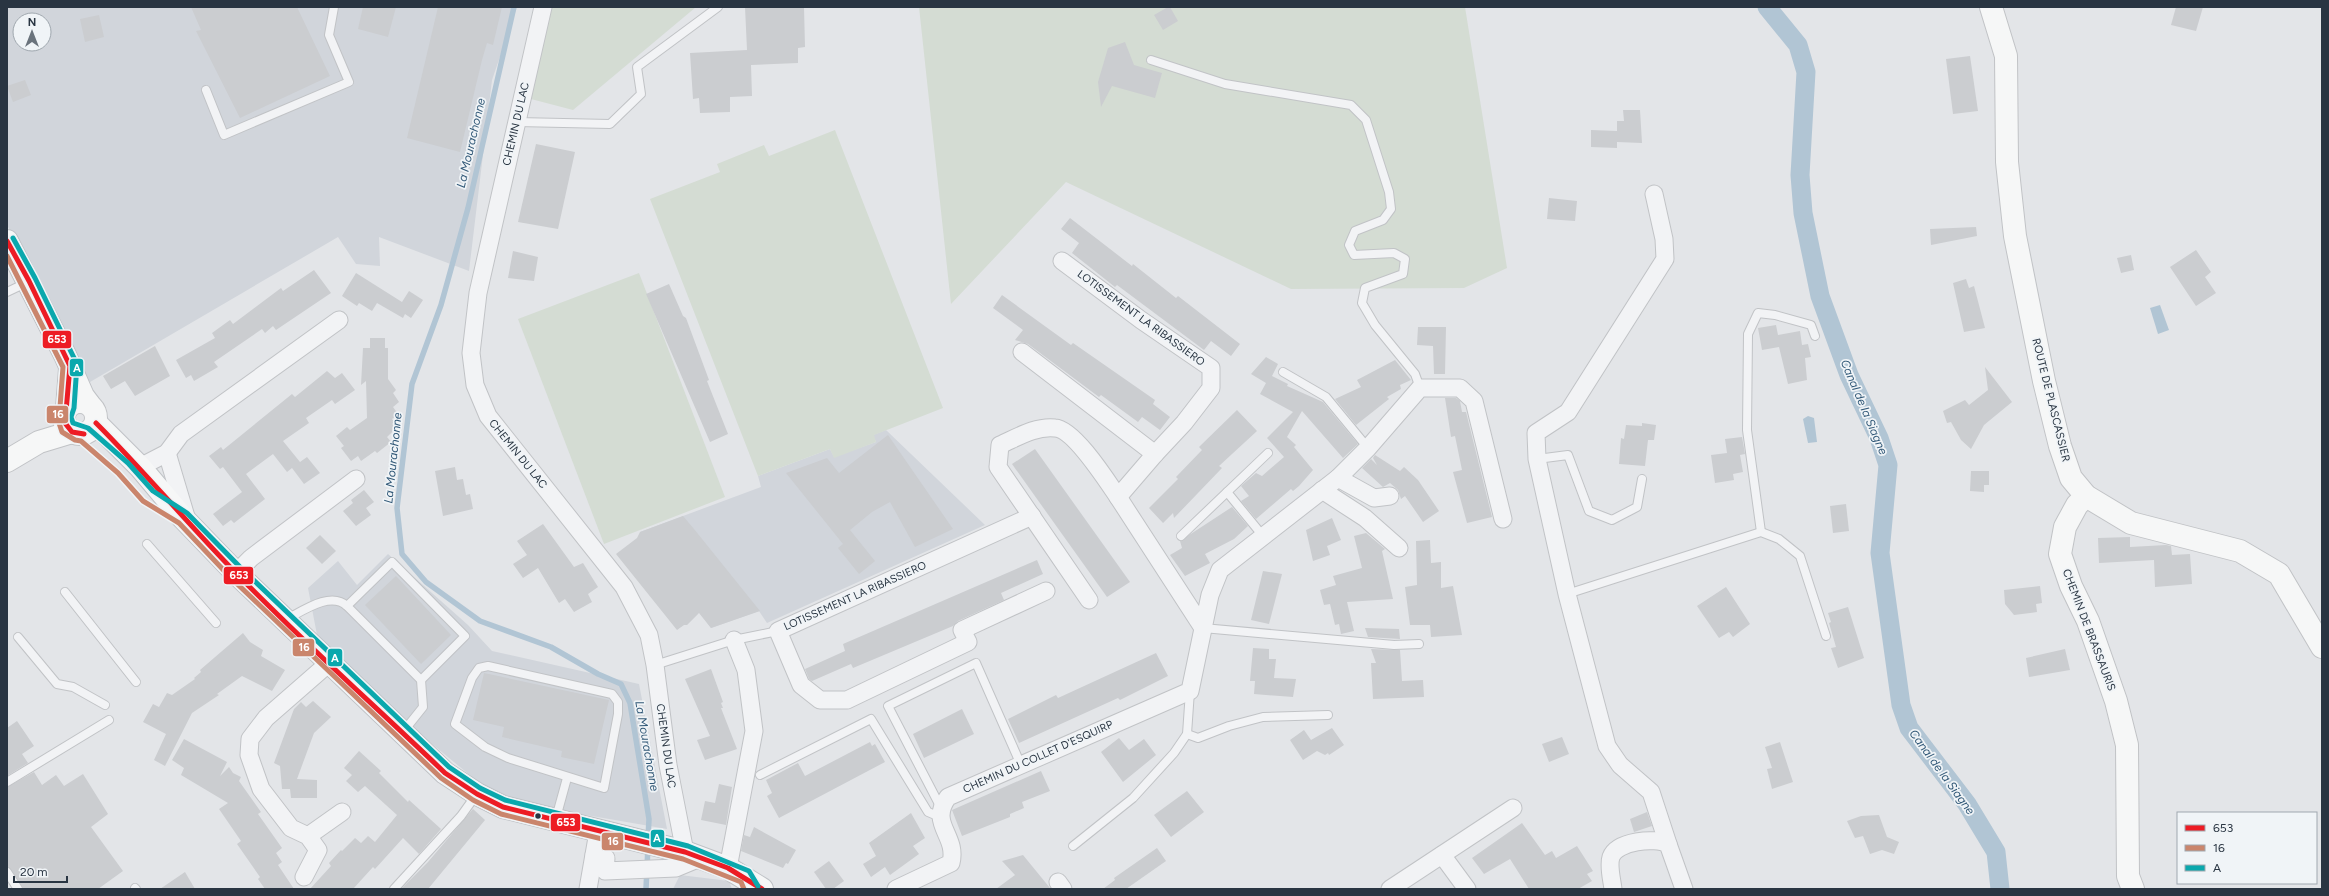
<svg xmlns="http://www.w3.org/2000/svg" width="2329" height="896" viewBox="0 0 2329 896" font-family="Figtree,sans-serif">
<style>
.built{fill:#d1d5db;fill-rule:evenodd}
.green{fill:#d4dcd3}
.water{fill:#b1c5d4}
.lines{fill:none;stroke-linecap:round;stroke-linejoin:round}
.stream{stroke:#b1c5d4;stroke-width:5.5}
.canal{stroke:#b1c5d4;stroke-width:19}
.building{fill:#cbcdd0}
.lane-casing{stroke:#c1c3c6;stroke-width:10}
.street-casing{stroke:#c1c3c6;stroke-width:19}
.secondary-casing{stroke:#c1c3c6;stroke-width:24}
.primary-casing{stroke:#bfc2c6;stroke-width:24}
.lane{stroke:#f2f3f5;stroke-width:8}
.street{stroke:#f2f3f5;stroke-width:17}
.secondary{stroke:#f6f7f7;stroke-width:22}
.primary{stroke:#f6f7f7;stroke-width:22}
.bus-1-casing{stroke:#f0f4f7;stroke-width:8}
.bus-2-casing{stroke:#f0f4f7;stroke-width:8}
.bus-3-casing{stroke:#f0f4f7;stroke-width:8}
.bus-1{stroke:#ed1c24;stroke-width:5}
.bus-2{stroke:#ca856c;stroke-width:5}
.bus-3{stroke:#0aa8ad;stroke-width:5}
.bus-dot{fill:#293542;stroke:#f0f4f7;stroke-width:1.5}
.labels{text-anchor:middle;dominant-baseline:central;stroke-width:3.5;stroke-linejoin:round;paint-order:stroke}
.street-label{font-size:11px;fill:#293542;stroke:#f0f4f7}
.water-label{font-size:12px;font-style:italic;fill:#315877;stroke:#f0f4f7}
.line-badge{stroke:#f0f4f7;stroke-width:1.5}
.badge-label{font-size:11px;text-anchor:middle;font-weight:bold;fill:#fff}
</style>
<rect width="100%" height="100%" fill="#e3e5e8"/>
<g class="built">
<path d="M7 7H517L492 80 469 271 379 237 380 266 356 264 338 237 90 382 7 225ZM20 20H44V44H20Z"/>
<polygon points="886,430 985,525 767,623 759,611 711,628 640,532 761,487 758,476 830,449 834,457 876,442 873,435"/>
<polygon points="388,554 468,625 492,651 639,684 667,829 528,805 483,786 426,739 318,640 308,588 338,561 357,585"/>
<polygon points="680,875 729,881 732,889 673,889"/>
</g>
<g class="green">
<polygon points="552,7 696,7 573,110 531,99"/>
<polygon points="919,7 1465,7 1507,268 1464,288 1291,289 1066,182 951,304"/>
<polygon points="835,130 943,408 874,435 876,442 834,458 830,449 758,476 650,199 720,172 717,164 764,145 769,156"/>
<polygon points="639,273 725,497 604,544 518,319"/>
</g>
<g class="water">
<polygon points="2160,305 2169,330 2158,334 2150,308"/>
<polygon points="1808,416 1814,418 1817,442 1808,443 1803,419"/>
</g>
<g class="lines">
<g class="stream">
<polyline points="514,7 468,208 441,305 412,384 397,508 402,554 426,582 480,621 551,647 598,674 621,684 630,703 649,819 648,838"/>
<polyline points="646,889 648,846"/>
</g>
<polyline class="canal" points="1767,7 1798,45 1806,72 1800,175 1803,213 1820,296 1849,375 1879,438 1888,465 1880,553 1901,705 1909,728 1967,804 1996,852 2000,889"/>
</g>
<g class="building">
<polygon points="191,7 297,7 330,76 240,118 196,31 201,30"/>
<polygon points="363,7 396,7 388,37 358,29"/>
<polygon points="438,7 502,7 493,45 487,43 482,60 460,152 407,138"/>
<polygon points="745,7 804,7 805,47 798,48 798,63 751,65 752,96 730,97 730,112 700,113 699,98 693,99 690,53 747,50"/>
<polygon points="1168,7 1170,7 1178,21 1163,30 1154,15"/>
<polygon points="2176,7 2203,7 2196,31 2171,25"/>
<polygon points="99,15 104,37 85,42 80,19"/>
<polygon points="1125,42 1134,65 1162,73 1155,98 1112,86 1101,107 1098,82 1108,48"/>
<polygon points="1970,56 1978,111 1953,114 1946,59"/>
<polygon points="25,80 31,95 13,102 7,86"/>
<polygon points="1623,110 1640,110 1642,143 1617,142 1617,148 1591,147 1591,130 1617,131 1617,121 1624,121"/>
<polygon points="536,144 575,152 558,229 518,222"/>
<polygon points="1549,198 1577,201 1575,221 1547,219"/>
<polygon points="1070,218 1132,266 1133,264 1176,298 1178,296 1240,344 1231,356 1211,341 1204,350 1117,285 1115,287 1072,253 1079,243 1061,229"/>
<polygon points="1976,227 1977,236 1931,245 1930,229"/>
<polygon points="2196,250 2211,272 2205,277 2216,293 2196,306 2170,267"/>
<polygon points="513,251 538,257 534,281 508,278"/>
<polygon points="2131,255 2134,270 2121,273 2117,258"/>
<polygon points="314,270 331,293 276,330 273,326 265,333 262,329 214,362 218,367 194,381 191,375 186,378 176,360 215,338 212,333 230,320 233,324 281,288 283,291"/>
<polygon points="356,273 402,302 409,291 423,300 411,318 405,314 403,318 377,303 372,311 359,303 357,306 342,296"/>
<polygon points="1966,279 1969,288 1974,286 1985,328 1964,332 1953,283"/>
<polygon points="669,284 683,316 686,318 709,380 707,381 728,434 710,442 646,294"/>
<polygon points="1002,295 1071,345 1073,343 1155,400 1153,404 1170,417 1160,430 1142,417 1138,422 1101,395 1099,397 1028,344 1015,340 1023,330 993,308"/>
<polygon points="1776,325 1778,335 1800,331 1802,345 1808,344 1811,357 1805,358 1807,380 1788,384 1779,347 1762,350 1758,328"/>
<polygon points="1418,327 1446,327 1445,374 1434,374 1433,346 1417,345"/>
<polygon points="370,338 385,338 385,348 388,348 388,379 396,390 393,393 399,402 393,407 398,414 392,419 397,427 387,437 391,442 377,453 375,451 361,461 358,456 351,461 341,448 344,446 336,436 347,427 350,430 367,418 366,381 361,385 363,348 370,348"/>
<polygon points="155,346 170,376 135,396 125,381 111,389 103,376"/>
<polygon points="1266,357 1278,364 1272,376 1288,384 1287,386 1323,402 1358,444 1343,458 1302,411 1287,437 1296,445 1294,447 1313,470 1299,486 1293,491 1291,489 1256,519 1241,501 1249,496 1241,486 1256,473 1262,476 1284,457 1267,438 1293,412 1260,394 1266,383 1251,374"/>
<polygon points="1395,360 1411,380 1400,385 1401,389 1387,397 1389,399 1356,425 1335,399 1361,387 1357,380"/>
<polygon points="1985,367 2012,402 1984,425 1971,449 1961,440 1951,422 1947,423 1943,411 1965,400 1969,405 1988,390"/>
<polygon points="327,371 335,378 342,373 355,390 335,404 332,400 306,418 309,423 283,441 300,462 307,457 320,473 304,484 292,468 287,472 273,454 246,474 265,499 234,523 231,520 223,526 213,514 242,492 223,467 220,469 209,456 221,447 223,450 292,394 295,397"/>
<polygon points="1445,398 1456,398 1460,401 1462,412 1466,412 1492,517 1467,523 1453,472 1462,470 1455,436 1451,437"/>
<polygon points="1237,410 1257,431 1219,466 1222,468 1174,518 1173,513 1163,523 1149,508 1178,479 1176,477 1202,450 1199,447"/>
<polygon points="1642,423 1656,425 1654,440 1648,440 1645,466 1619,464 1621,438 1624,439 1626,425 1642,426"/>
<polygon points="888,435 953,529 915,547 890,502 872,512 850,530 875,561 859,574 838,548 843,544 786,473 827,458 839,473"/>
<polygon points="1742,437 1745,454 1740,455 1743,472 1733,474 1734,480 1715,483 1711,455 1727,453 1725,439"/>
<polygon points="1035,449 1130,582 1107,597 1012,464"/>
<polygon points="1375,455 1400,471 1404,467 1418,480 1439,511 1423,522 1405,496 1401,499 1398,490 1390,483 1383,487 1362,468 1371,459 1377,465 1373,458"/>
<polygon points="455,467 457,480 463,479 466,495 470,494 473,509 443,516 435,471"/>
<polygon points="1971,471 1989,471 1989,485 1984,485 1984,492 1970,491"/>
<polygon points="364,490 374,502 366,508 371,515 356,526 343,511 353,503 351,500"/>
<polygon points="1846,504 1849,531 1833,533 1830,506"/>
<polygon points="1232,507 1248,526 1234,539 1205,554 1210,563 1185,576 1170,555 1182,548 1180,541"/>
<polygon points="683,516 694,529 760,611 711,628 699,613 687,625 684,625 677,630 616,554 637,538 640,532"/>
<polygon points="1332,518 1341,540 1327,546 1330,555 1313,561 1306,530"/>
<polygon points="543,524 574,567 583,563 598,587 588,594 592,602 574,612 565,599 559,603 538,568 523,578 513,564 527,555 517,541"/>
<polygon points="1366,533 1385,549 1382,551 1393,599 1347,602 1354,631 1341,634 1339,624 1335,625 1330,604 1324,605 1320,590 1336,585 1333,576 1362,568 1354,536"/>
<polygon points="320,535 336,551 322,564 306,548"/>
<polygon points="2130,537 2130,547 2166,545 2171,546 2172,555 2190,554 2192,584 2155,587 2154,560 2099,563 2098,538"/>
<polygon points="1430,540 1431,563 1441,562 1441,588 1453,586 1462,635 1431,637 1430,625 1410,625 1405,587 1417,585 1416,541"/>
<polygon points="1037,560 1043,574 1001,593 1004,600 958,621 953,626 853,668 851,664 812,681 809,679 805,669 845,651 843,644"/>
<polygon points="1263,571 1282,574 1269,624 1251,620"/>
<polygon points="396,576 451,635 421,664 365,605"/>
<polygon points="2040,586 2042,603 2036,604 2037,612 2014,615 2005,604 2004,590"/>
<polygon points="1726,587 1750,624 1733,637 1729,632 1719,638 1697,606"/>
<polygon points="1848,607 1864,658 1838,668 1831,648 1836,647 1829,623 1831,622 1828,613"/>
<polygon points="1365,628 1399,629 1400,639 1368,637"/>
<polygon points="243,633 250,642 263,650 261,656 285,670 272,691 242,676 217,694 219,695 192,713 165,766 154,760 166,734 143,722 153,704 159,707 167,693 172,695 195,679 194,678 201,672 200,670"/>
<polygon points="1253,648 1269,649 1269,659 1276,659 1274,678 1296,679 1293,697 1254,694 1255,681 1250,681"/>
<polygon points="1371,649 1400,650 1402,681 1423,680 1424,697 1373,699 1371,663 1376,663"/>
<polygon points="2065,649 2070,670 2029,677 2026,658"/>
<polygon points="1156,653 1168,676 1120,700 1118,698 1019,743 1008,719 1056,695 1058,698"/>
<polygon points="711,669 723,702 721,703 723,708 721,708 737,749 705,760 697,740 710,736 685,679"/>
<polygon points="484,673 609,700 594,764 561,757 562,751 502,737 504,727 473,720"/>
<polygon points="313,701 331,717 314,733 297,779 317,780 317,798 291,798 290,789 282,789 280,766 274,763 294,709 301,702 306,707"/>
<polygon points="962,709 974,734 924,758 913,734"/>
<polygon points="17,721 34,746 22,754 28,763 7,776 7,728"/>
<polygon points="1332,728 1344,745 1329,755 1328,753 1325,755 1317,751 1303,760 1290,740 1304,730 1311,740"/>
<polygon points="1562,737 1569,754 1549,762 1542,744"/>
<polygon points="1119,738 1129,750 1144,739 1156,755 1123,782 1101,752"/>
<polygon points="184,739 227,762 220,776 229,767 233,773 241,777 239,781 261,812 258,814 282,848 276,853 282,862 278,865 294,889 265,889 258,879 260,877 237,844 241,841 219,809 228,803 181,775 184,768 172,760"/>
<polygon points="870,742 872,746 875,744 885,762 779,818 767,796 772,793 766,780 798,763 805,776"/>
<polygon points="1780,742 1793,782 1772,789 1767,769 1772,768 1765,747"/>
<polygon points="359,751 381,771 379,773 408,802 409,800 441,829 419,854 403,838 375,869 373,867 353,889 310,889 331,866 329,863 341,850 342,851 355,838 361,843 368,836 375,842 397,815 365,786 358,792 346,781 352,775 344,768"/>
<polygon points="1041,771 1050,791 1022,802 1024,808 1010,814 1010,817 962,836 952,810"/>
<polygon points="34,772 42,785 56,775 64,786 83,774 108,814 91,827 123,871 98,889 24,889 7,865 7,787"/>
<polygon points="719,784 732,787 726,825 701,820 705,801 715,803"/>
<polygon points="1187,791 1204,812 1171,837 1154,815"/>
<polygon points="473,809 485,820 428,889 401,889 428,862"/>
<polygon points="1647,812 1652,826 1634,832 1630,819"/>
<polygon points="911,813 925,838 913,846 919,854 890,875 885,867 871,877 863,864 876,856 869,843"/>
<polygon points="1879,815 1887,837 1899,842 1894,854 1882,850 1870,854 1863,836 1855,838 1847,821 1861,816"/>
<polygon points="1522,823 1545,855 1552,851 1556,858 1577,846 1593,871 1587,874 1592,881 1578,889 1529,889 1510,859 1484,874 1472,858"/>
<polygon points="754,827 796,850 788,864 786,863 783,868 741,851 744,835 750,837"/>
<polygon points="1157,848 1166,861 1126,889 1103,889 1115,880 1114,878"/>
<polygon points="1023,855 1050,888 1051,889 996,889 1015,875 1002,861"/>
<polygon points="829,861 844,881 833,889 826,889 814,872"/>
<polygon points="185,872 195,889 160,889"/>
</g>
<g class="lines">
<g class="lane-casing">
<g id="lane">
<polyline points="1151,60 1225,84 1351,105 1366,120 1389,192 1391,209 1383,220 1355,231 1349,245 1354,255 1394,253 1405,259 1403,274 1365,288 1362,303 1375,325 1415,374 1420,388"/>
<polyline points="206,90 224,135 349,82 329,35 334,7"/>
<polyline points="517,122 610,124 641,94 637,67 718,7"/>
<polyline points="7,292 28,282"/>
<polyline points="1283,372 1326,397 1368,448"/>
<polyline points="1537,459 1568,455 1589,511 1612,520 1637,507 1642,479"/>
<polyline points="1227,492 1263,536"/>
<polyline points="1761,532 1747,430 1748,334 1758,313 1775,315 1811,325 1815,336"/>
<polyline points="1181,536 1268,453"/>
<polyline points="147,544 216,623"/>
<polyline points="65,592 136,682"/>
<polyline points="1567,594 1761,532 1779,539 1800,556 1826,636"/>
<polyline points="347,606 392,562 465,636 421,680"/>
<path d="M287 619C304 610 331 591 347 606L421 680 423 707 403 732"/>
<polyline points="1203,628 1394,645 1419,644"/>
<polyline points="18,637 57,684 73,687 105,705"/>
<polyline points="655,665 734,640 778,631"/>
<polygon points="488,666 612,694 618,702 618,714 604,788 508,758 485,747 455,724 472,678 479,668"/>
<polyline points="1187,734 1198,738 1229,726 1263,717 1328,715"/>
<polyline points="760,775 871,719 928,812 940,817"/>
<polyline points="7,782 109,720"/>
<polyline points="940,806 888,706 976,663 1021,765"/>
<polyline points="556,818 567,778"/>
<polyline points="1073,846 1133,798 1174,753 1187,734 1190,691"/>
<polyline points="7,872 18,889"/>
<polyline points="135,888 136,889"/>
<polyline points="394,889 461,816 476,795"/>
</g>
</g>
<g class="street-casing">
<g id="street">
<polyline points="543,7 478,293 471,353 475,385 488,416 624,587 649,635 655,665 668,765 685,852"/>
<polyline points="1654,194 1664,239 1665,259 1568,412 1536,433 1537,459 1567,594 1607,746 1620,765 1651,792 1668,844"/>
<path d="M1062 261 1141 320 1211 368V388L1184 423 1155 454 1118 497C1107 481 1074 429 1055 428 1035 426 1018 437 1000 445L998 467 1089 600"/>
<polyline points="1022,352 1155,454"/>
<polyline points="167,453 187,520"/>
<polyline points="140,467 167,453 181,434 339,320"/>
<polyline points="1338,478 1374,498 1390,496"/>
<polyline points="1322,490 1365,518 1399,548"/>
<polyline points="1118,497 1203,628"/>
<polyline points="1032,516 778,631 801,685 820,700 847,700 968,642 962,630 1046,591"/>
<polyline points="236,573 251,558 356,479"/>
<polyline points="308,836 342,812"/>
<polyline points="594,855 606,858 605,871 676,868 700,858"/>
<polyline points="1442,855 1467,889"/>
<polyline points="728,868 754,731 746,670 734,640"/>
<polyline points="304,877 318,850 308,836 291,828 261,789 249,755 250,739 266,718 329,663"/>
<polyline points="1058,882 1063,889"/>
<polyline points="588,889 598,832"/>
<path d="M896 889 951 863C958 835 928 824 948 797L1190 691 1210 595 1220 570 1338 478 1368 448 1420 388H1460L1474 401 1503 519"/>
<polyline points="1390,889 1513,808"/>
<path d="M1613 889C1612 880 1608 866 1611 857 1617 841 1655 837 1668 844L1684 889"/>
</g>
</g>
<g class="secondary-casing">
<g id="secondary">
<polyline points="1991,7 2006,56 2007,162 2015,236 2044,381 2060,446 2071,478 2086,496 2131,523 2240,551 2279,574 2322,647"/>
<circle cx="80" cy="418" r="16"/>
<polyline points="7,461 39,442 72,432"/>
<polyline points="2086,496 2077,505 2065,527 2060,554 2071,586 2088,621 2116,701 2127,745 2128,876 2133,889"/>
</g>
</g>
<g class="primary-casing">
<g id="primary">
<polyline points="7,241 65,355 83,396 89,404"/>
<polyline points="67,408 70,369"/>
<polyline points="96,423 140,467 183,518 236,573 445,773 477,794 503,807 685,852 728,868 762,889"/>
</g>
</g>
<use href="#lane" class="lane"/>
<use href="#street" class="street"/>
<use href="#secondary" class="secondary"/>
<use href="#primary" class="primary"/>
<g class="bus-1-casing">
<g id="bus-1">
<polyline points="7,241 29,281 70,366 65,423 72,432 84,434"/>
<path d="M96 423C144 471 187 523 235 572 302 641 375 706 445 773L477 794 503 807 685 852 728 868 762 889"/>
</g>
</g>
<g class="bus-2-casing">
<polyline id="bus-2" points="7,256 63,367 60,407 57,417 62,432 75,440 81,441 118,473 143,501 179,523 231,578 441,778 473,800 501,814 683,859 741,882 744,889"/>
</g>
<g class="bus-3-casing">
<polyline id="bus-3" points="13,238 35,278 77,364 74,408 71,417 73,423 88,428 128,463 153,491 187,513 241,568 449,767 480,788 505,800 688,846 749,871 758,886"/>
</g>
<use href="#bus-1" class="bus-1"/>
<use href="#bus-2" class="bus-2"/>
<use href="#bus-3" class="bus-3"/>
</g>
<circle class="bus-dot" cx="538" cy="816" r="3.5"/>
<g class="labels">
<g class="street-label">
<text transform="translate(516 124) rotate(-77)">CHEMIN DU LAC</text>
<text transform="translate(1141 318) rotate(36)">LOTISSEMENT LA RIBASSIERO</text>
<text transform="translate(2051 400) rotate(76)">ROUTE DE PLASCASSIER</text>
<text transform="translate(518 454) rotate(51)">CHEMIN DU LAC</text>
<text transform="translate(855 596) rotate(-24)">LOTISSEMENT LA RIBASSIERO</text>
<text transform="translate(2089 630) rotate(69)">CHEMIN DE BRASSAURIS</text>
<text transform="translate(666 746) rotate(82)">CHEMIN DU LAC</text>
<text transform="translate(1038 757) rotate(-24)">CHEMIN DU COLLET D'ESQUIRP</text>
</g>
<g class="water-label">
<text transform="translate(471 143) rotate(-77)">La Mourachonne</text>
<text transform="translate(1864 407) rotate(67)">Canal de la Siagne</text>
<text transform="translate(393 458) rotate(-84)">La Mourachonne</text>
<text transform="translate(647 746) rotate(80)">La Mourachonne</text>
<text transform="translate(1942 772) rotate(54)">Canal de la Siagne</text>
</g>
</g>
<g class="line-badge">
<rect x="42" y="330" width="30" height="19" rx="4" fill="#ed1c24"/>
<rect x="69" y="358" width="15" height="19" rx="4" fill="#0aa8ad"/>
<rect x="46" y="405" width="23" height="19" rx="4" fill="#ca856c"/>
<rect x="223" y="566" width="31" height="19" rx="4" fill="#ed1c24"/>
<rect x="292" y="638" width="23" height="19" rx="4" fill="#ca856c"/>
<rect x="327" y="648" width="16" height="19" rx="4" fill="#0aa8ad"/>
<rect x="550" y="813" width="31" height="19" rx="4" fill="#ed1c24"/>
<rect x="650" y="829" width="15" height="19" rx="4" fill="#0aa8ad"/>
<rect x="601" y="832" width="23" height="19" rx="4" fill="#ca856c"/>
</g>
<g class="badge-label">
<text x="57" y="343">653</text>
<text x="77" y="372">A</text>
<text x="58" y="418">16</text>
<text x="239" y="579">653</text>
<text x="304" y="651">16</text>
<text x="335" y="662">A</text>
<text x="566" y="826">653</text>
<text x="657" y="842">A</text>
<text x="613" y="845">16</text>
</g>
<rect width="2329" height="896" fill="none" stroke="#293542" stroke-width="16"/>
<rect x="2177" y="812" width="140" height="72" fill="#f0f4f7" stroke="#a0a8af"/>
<rect x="2185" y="825" width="20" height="6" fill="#ed1c24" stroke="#a0a8af"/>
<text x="2213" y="832" font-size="12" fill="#293542">653</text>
<rect x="2185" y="845" width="20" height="6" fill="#ca856c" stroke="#a0a8af"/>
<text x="2213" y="852" font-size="12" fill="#293542">16</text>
<rect x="2185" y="865" width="20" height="6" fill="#0aa8ad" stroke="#a0a8af"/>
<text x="2213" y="872" font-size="12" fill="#293542">A</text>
<g transform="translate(32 32)"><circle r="19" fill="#f0f4f7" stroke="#a0a8af"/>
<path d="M0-3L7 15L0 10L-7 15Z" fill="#6a737c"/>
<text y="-6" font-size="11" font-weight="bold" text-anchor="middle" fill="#293542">N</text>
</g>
<path d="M14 876v6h53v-6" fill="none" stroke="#293542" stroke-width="2"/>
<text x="20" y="876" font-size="12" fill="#293542" stroke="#f0f4f7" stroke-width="3" paint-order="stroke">20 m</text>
</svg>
